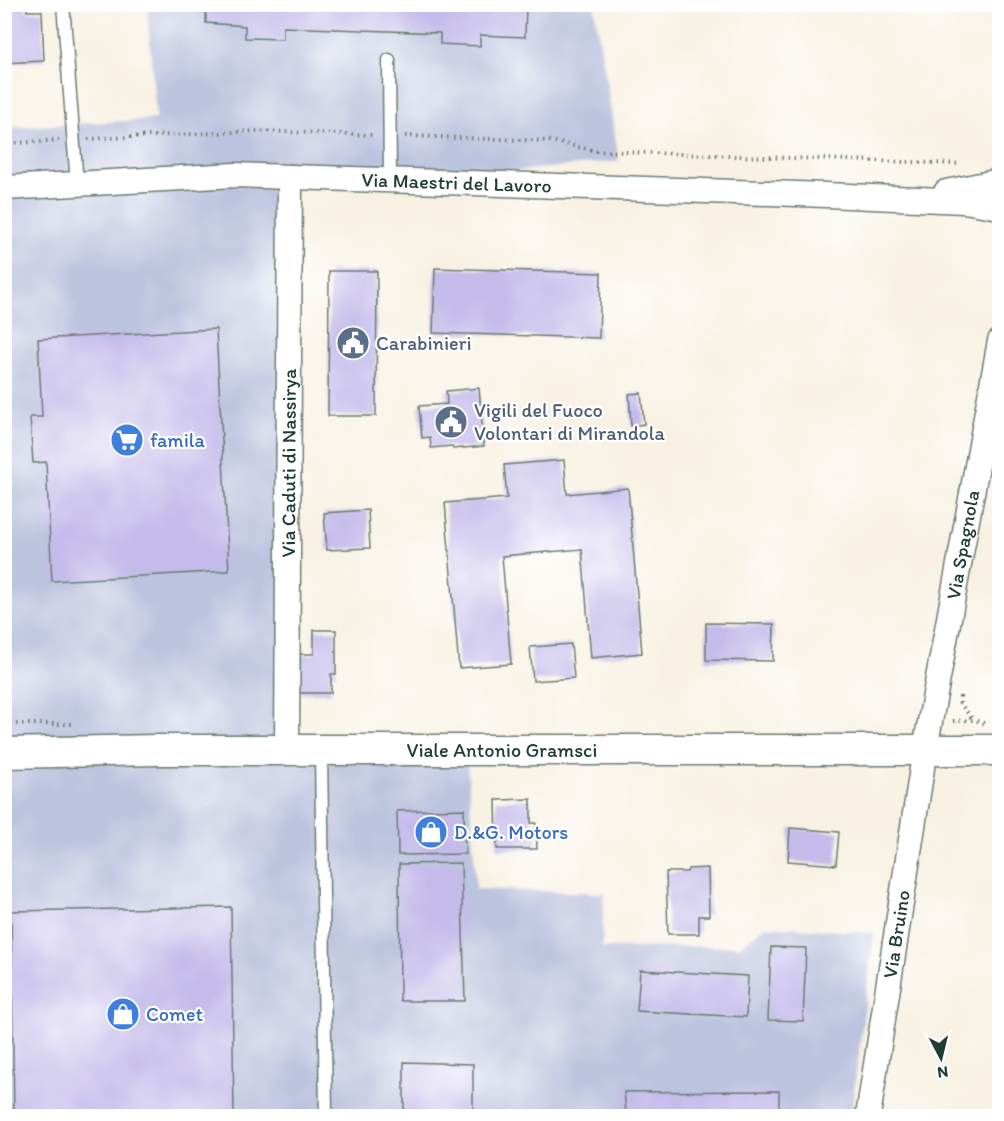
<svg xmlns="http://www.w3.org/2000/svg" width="1004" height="1121" viewBox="0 0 1004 1121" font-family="Itim,sans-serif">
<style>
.industrial{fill:#bcc3de}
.building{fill:#c4bbea}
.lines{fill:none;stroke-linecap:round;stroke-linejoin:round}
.service-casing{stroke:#6b7c71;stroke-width:15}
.minor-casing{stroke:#6b7c71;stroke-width:27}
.tertiary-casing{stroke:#6b7c71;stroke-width:33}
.path{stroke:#6b7c71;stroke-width:4;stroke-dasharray:1.5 4.5;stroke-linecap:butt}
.service{stroke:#fff;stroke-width:12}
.minor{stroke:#fff;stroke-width:24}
.tertiary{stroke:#fff;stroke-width:30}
.labels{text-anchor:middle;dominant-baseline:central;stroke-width:4.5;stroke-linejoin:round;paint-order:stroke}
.street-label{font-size:20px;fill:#1f3d34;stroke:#fff}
.service-label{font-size:20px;fill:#4e5e75;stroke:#fff;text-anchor:start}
.shop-label{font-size:20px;fill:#366cbe;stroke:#fff;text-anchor:start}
</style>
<rect width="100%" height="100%" fill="#fff"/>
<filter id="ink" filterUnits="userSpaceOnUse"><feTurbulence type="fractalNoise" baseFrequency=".0167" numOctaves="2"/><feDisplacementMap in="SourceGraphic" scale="12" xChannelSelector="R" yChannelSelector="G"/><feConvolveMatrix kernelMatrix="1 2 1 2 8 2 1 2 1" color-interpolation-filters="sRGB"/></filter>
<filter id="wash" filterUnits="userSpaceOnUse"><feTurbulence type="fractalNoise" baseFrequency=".008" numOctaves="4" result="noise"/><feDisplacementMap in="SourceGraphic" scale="24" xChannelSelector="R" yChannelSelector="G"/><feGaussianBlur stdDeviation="1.35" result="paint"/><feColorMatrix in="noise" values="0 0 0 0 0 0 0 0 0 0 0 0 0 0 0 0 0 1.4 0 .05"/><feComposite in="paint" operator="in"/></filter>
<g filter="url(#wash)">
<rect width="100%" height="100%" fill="#f8f1e3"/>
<polygon class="industrial" points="147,5 594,5 619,161 507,172 283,183 295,763 467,759 476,889 604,893 602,948 740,946 765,926 874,933 851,1116 5,1116 5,128 156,119"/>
<g id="blocks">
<g class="building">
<polygon points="4,4 26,4 27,11 42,11 44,61 4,63"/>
<polygon points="206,4 526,4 525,37 480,35 480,46 440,44 440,33 283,27 283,39 245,38 245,26 206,23"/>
<polygon points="435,268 601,273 599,338 433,333"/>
<polygon points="329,271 377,271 376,416 328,416"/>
<polygon points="216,329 229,571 52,581 46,462 33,463 30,417 42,417 38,339"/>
<polygon points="479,388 484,446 453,449 452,446 431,448 430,437 422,438 419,406 447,404 446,391"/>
<polygon points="641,393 644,424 631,426 629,394"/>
<polygon points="564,460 567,494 628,488 642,653 591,658 582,549 502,556 511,664 459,668 445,503 507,498 504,465"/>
<polygon points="368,510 370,548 327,550 324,513"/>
<polygon points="706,623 774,624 773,661 706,660"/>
<polygon points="314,630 336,630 336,674 331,674 331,693 300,693 300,654 314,654"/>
<polygon points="571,644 574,678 533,681 530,647"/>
<polygon points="531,799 531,823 536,823 537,849 497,849 496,800"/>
<polygon points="464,809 465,854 398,855 397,811"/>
<polygon points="790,828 839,832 836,865 788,861"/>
<polygon points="461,863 465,1001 400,1001 399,864"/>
<polygon points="708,868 709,916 699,916 699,934 668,934 666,872 687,872 688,869"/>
<polygon points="231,907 234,1116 14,1116 11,911"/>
<polygon points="771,947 806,948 803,1021 768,1020"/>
<polygon points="640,970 748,976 746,1017 637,1011"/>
<polygon points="404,1062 473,1064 473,1116 404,1116"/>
<polygon points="779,1091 779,1116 523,1116 523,1113 626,1112 624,1092"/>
</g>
</g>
</g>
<g filter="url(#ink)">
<use href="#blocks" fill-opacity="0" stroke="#6b7c71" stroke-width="1.5"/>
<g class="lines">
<g class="service-casing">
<g id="service">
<polyline points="63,4 77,184"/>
<polyline points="389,60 390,179"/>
<polyline points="321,751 326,1116"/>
</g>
</g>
<g class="minor-casing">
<g id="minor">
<path id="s1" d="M4 188 235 175 826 195 964 201 1000 207"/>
<polyline points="946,192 1000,181"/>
<path id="s2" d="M287 751 290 177"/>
<path id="s3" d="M868 1116 925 749 1000 341"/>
</g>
</g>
<g class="tertiary-casing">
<g id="tertiary">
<path id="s4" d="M4 753 156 750H1000"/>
</g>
</g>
<g class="path">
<polyline points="405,136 552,141 596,151 961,164"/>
<polyline points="88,139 257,131 374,135"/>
<polyline points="4,144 59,140"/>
<polyline points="960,696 960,703 973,720"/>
<polyline points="953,721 974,720 984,723"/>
<polyline points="4,724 76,724"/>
</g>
<use href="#service" class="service"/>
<use href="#minor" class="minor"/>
<use href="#tertiary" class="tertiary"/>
</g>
</g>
<defs>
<g id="civic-disc" transform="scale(1.725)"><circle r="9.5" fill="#5c6f8a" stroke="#fff"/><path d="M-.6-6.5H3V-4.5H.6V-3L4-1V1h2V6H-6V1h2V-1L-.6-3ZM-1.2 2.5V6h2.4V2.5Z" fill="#fff"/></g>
<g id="supermarket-disc" transform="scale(1.725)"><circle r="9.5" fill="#3f7fe0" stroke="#fff"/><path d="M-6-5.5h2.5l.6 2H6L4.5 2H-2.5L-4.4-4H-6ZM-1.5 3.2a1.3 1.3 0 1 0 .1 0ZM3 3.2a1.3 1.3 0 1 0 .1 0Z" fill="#fff"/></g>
<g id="shop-disc" transform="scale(1.725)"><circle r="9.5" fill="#3f7fe0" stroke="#fff"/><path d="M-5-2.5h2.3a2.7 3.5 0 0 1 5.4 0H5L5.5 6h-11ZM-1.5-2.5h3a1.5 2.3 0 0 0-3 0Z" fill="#fff"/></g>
</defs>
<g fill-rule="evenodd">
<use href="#civic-disc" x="353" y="343"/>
<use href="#civic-disc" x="451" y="422"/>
<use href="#supermarket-disc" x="127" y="440"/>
<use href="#shop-disc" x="431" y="832"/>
<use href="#shop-disc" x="123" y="1014"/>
</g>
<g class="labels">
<g class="street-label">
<text stroke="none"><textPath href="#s1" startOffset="453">Via Maestri del Lavoro</textPath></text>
<text stroke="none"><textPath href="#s2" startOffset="288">Via Caduti di Nassirya</textPath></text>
<text stroke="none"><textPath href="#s3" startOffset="579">Via Spagnola</textPath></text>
<text stroke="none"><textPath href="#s4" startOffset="498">Viale Antonio Gramsci</textPath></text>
<text stroke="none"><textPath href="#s3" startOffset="184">Via Bruino</textPath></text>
</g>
<g class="service-label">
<text x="376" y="343">Carabinieri</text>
<text x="474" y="410">Vigili del Fuoco<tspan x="474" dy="23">Volontari di Mirandola</tspan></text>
</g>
<g class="shop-label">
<text x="150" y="440">famila</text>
<text x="454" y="832">D.&amp;G. Motors</text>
<text x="146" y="1014">Comet</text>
</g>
</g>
<rect width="1004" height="1121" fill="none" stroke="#fff" stroke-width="24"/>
<g transform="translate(941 1058) rotate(173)" stroke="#ffffff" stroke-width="4.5" paint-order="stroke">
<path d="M0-4.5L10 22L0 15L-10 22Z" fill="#1f3d34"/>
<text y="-9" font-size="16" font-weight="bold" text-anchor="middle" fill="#1f3d34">N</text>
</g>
</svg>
